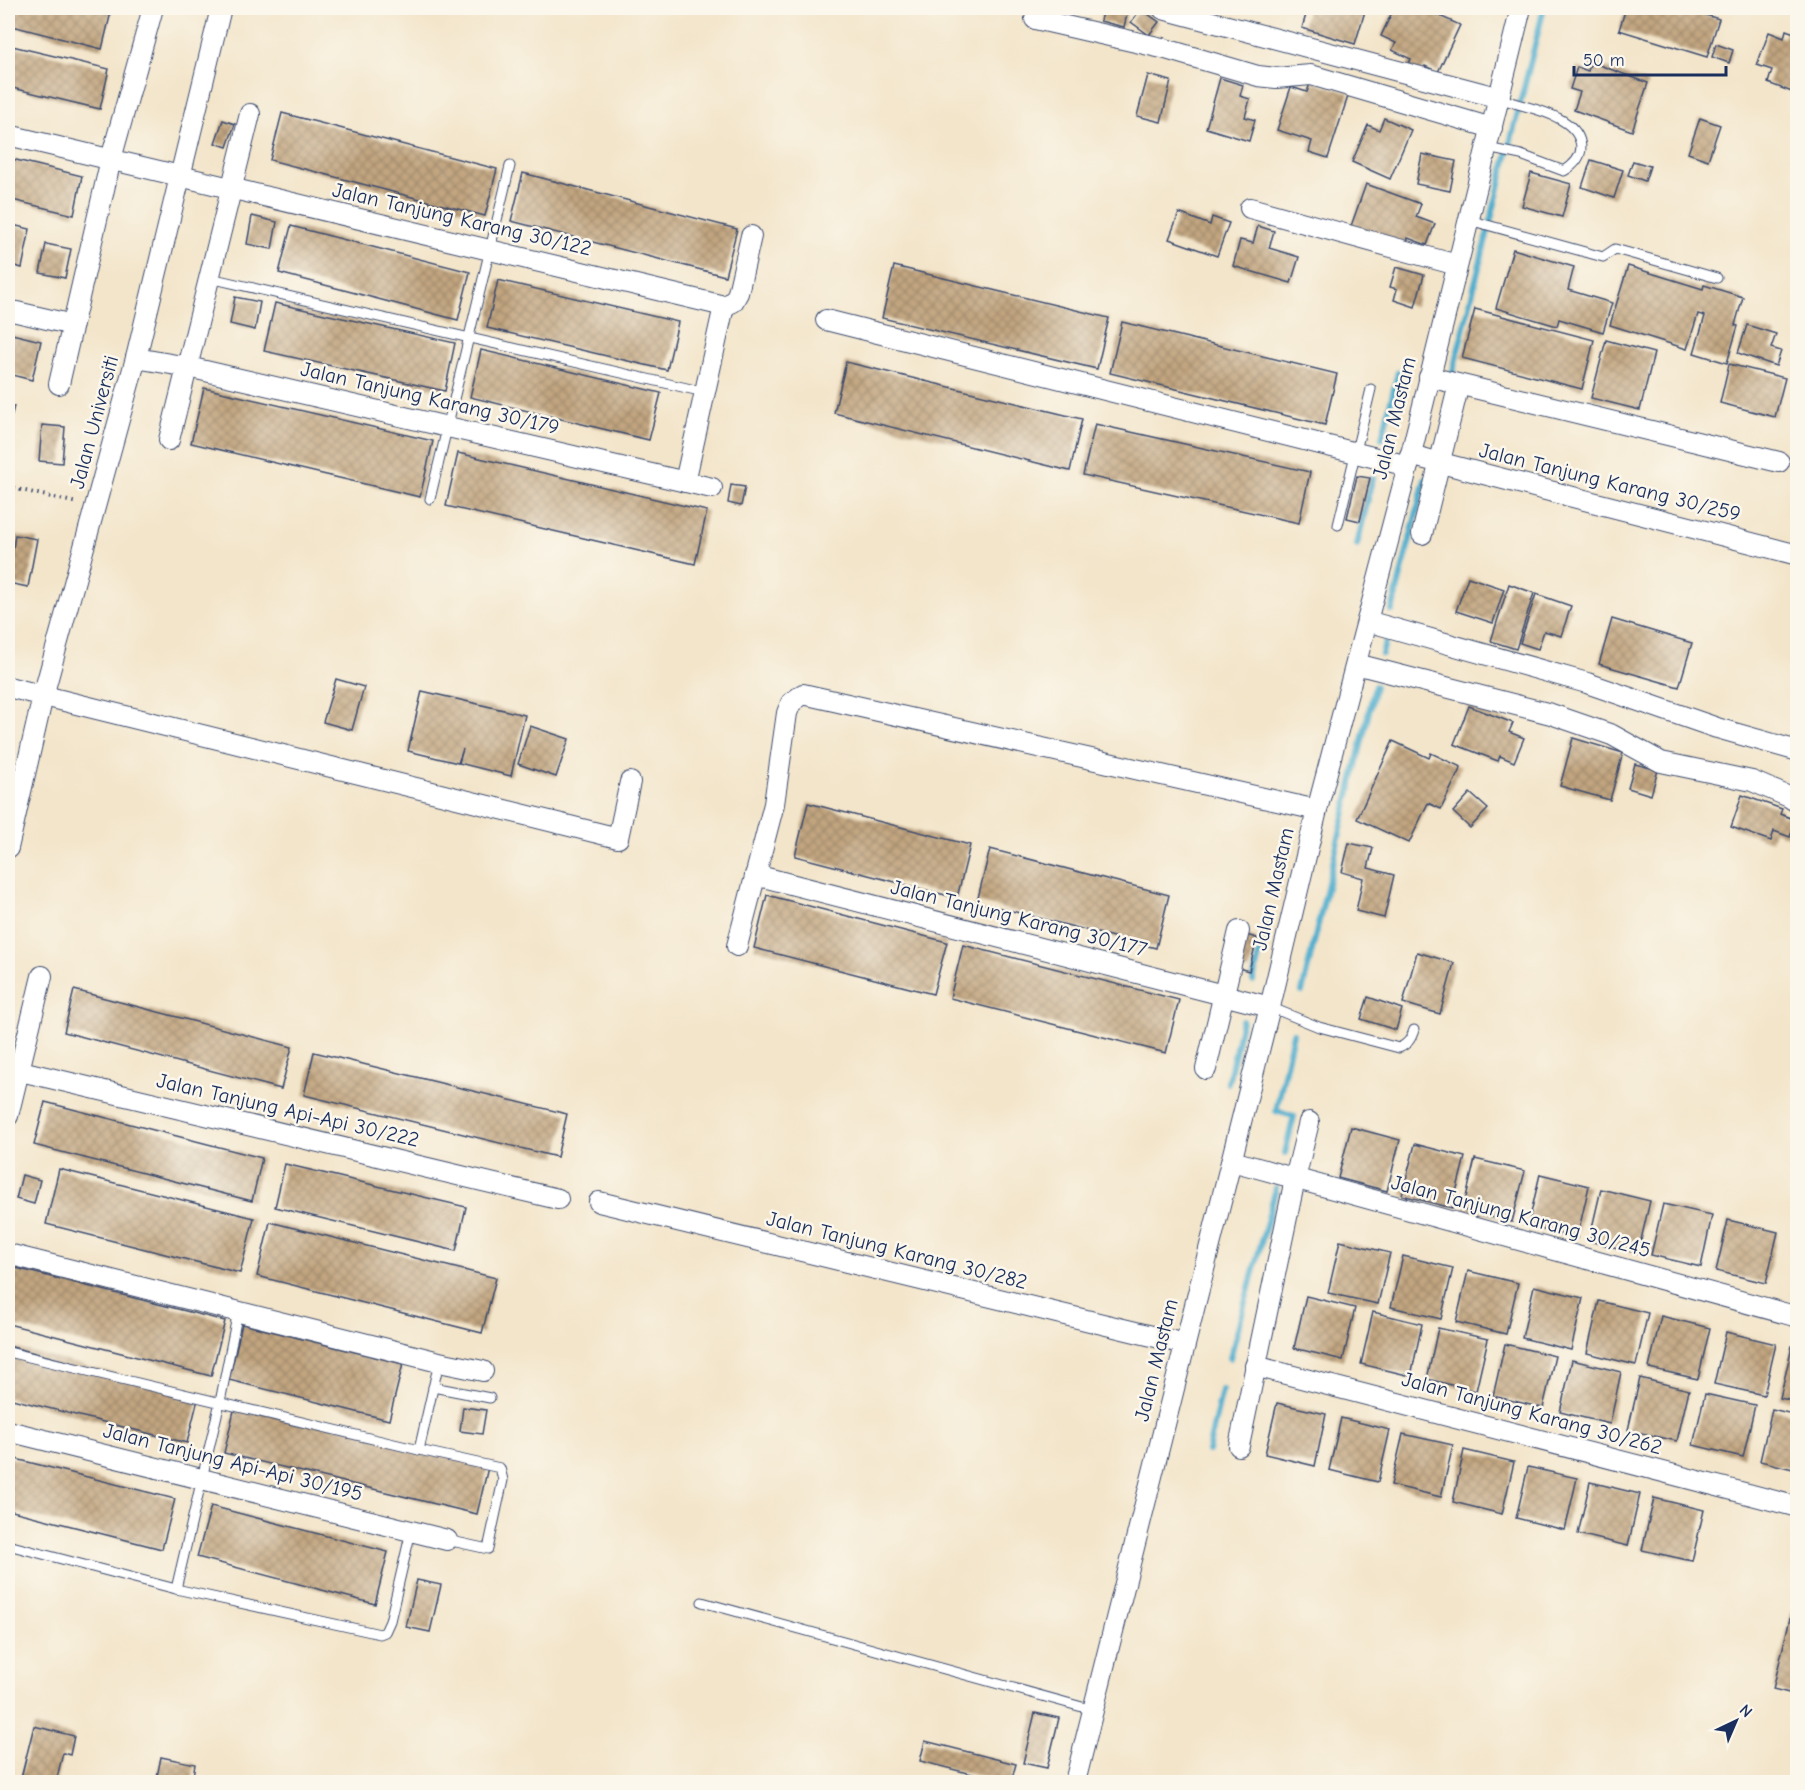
<svg xmlns="http://www.w3.org/2000/svg" width="1805" height="1790" viewBox="0 0 1805 1790" font-family="'Comic Neue',sans-serif">
<style>
.lines{fill:none;stroke-linecap:round;stroke-linejoin:round}
.stream{stroke:#50aece;stroke-width:6}
.building{fill:url(#building-cross-hatch)}
.service-casing{stroke:#3b4a6e;stroke-width:11}
.minor-casing{stroke:#3b4a6e;stroke-width:22}
.path{stroke:#3b4a6e;stroke-width:4;stroke-dasharray:1.5 4.5;stroke-linecap:butt}
.service{stroke:#fff;stroke-width:9}
.minor{stroke:#fff;stroke-width:20}
.labels{text-anchor:middle;dominant-baseline:central;stroke-width:5;stroke-linejoin:round;paint-order:stroke}
.street-label{font-size:21px;fill:#1b2f5e;stroke:#fbf7ec}
</style>
<defs>
<pattern id="building-cross-hatch" width="8" height="8" patternUnits="userSpaceOnUse" patternTransform="scale(1.5)"><rect width="8" height="8" fill="#c3a680"/><path d="M0 0l8 8M0 8l8-8" fill="none" stroke="#9e886c"/></pattern>
</defs>
<rect width="100%" height="100%" fill="#fbf7ec"/>
<filter id="ink" filterUnits="userSpaceOnUse"><feTurbulence type="fractalNoise" baseFrequency=".0167" numOctaves="2"/><feDisplacementMap in="SourceGraphic" scale="12" xChannelSelector="R" yChannelSelector="G"/><feConvolveMatrix kernelMatrix="1 2 1 2 8 2 1 2 1" color-interpolation-filters="sRGB"/></filter>
<filter id="wash" filterUnits="userSpaceOnUse"><feTurbulence type="fractalNoise" baseFrequency=".008" numOctaves="4" result="noise"/><feDisplacementMap in="SourceGraphic" scale="24" xChannelSelector="R" yChannelSelector="G"/><feGaussianBlur stdDeviation="1.35" result="paint"/><feColorMatrix in="noise" values="0 0 0 0 0 0 0 0 0 0 0 0 0 0 0 0 0 1.4 0 .05"/><feComposite in="paint" operator="in"/></filter>
<g filter="url(#wash)">
<rect width="100%" height="100%" fill="#f3e5ca"/>
<g class="lines">
<g class="stream">
<polyline points="1451,379 1544,8"/>
<polyline points="1382,438 1398,372"/>
<polyline points="1357,545 1373,478"/>
<polyline points="1392,611 1425,479"/>
<polyline points="1382,654 1385,643"/>
<polyline points="1253,981 1266,924"/>
<polyline points="1302,992 1375,686"/>
<polyline points="1228,1083 1242,1021"/>
<polyline points="1285,1153 1294,1116 1276,1111 1293,1033"/>
<polyline points="1230,1358 1276,1188"/>
<polyline points="1208,1451 1222,1390"/>
</g>
</g>
<g id="blocks">
<g class="building">
<polygon points="8,8 112,8 102,49 8,25"/>
<polygon points="1103,8 1128,10 1124,27 1100,21"/>
<polygon points="1308,8 1366,8 1355,44 1302,28"/>
<polygon points="1394,8 1422,8 1460,25 1438,72 1425,66 1421,74 1407,67 1411,59 1392,50 1396,43 1381,36"/>
<polygon points="1626,8 1701,8 1699,13 1719,19 1707,57 1619,30"/>
<polygon points="1141,9 1159,22 1149,35 1131,22"/>
<polygon points="1786,30 1797,34 1797,94 1768,83 1772,70 1757,65 1769,32 1784,38"/>
<polygon points="1716,44 1733,50 1729,63 1712,57"/>
<polygon points="8,45 109,69 100,109 8,87"/>
<polygon points="1591,62 1648,83 1632,131 1574,110 1580,92 1570,89 1577,67 1588,71"/>
<polygon points="1148,75 1171,81 1161,122 1137,116"/>
<polygon points="1220,78 1243,85 1240,96 1250,99 1245,117 1255,120 1249,141 1206,128"/>
<polygon points="1311,81 1349,93 1328,158 1309,152 1312,141 1277,130 1291,87 1307,92"/>
<polygon points="282,113 497,169 485,216 270,160"/>
<polygon points="1384,118 1411,130 1390,179 1352,162 1368,125 1379,130"/>
<polygon points="1700,118 1720,125 1708,160 1688,153"/>
<polygon points="223,120 235,124 227,147 215,143"/>
<polygon points="1422,154 1456,161 1450,191 1416,184"/>
<polygon points="8,158 82,176 74,215 8,199"/>
<polygon points="1591,160 1623,170 1614,198 1582,187"/>
<polygon points="1633,161 1650,166 1645,181 1628,175"/>
<polygon points="523,173 737,229 725,276 511,221"/>
<polygon points="1531,173 1571,184 1562,217 1522,206"/>
<polygon points="1366,184 1421,204 1416,217 1435,224 1427,245 1408,238 1406,246 1351,226"/>
<polygon points="1179,213 1210,225 1212,217 1229,223 1217,256 1169,239"/>
<polygon points="252,216 277,222 272,249 247,244"/>
<polygon points="8,224 30,229 22,268 8,264"/>
<polygon points="291,226 470,272 458,320 279,273"/>
<polygon points="1258,226 1274,231 1269,248 1299,257 1291,283 1233,266 1240,240 1253,243"/>
<polygon points="46,244 71,249 65,278 40,273"/>
<polygon points="1513,249 1574,267 1568,290 1612,303 1603,332 1559,319 1557,326 1496,308"/>
<polygon points="894,266 1109,318 1097,369 882,318"/>
<polygon points="1628,266 1703,289 1704,285 1743,297 1735,325 1738,326 1727,363 1694,353 1705,316 1698,314 1687,349 1610,325"/>
<polygon points="1396,267 1424,275 1415,307 1394,300 1397,289 1390,287"/>
<polygon points="498,280 678,322 667,370 487,328"/>
<polygon points="235,297 260,302 255,330 230,324"/>
<polygon points="275,303 455,343 445,391 264,351"/>
<polygon points="1475,309 1594,340 1582,389 1462,358"/>
<polygon points="1122,322 1337,374 1325,425 1110,373"/>
<polygon points="1747,325 1776,334 1771,348 1781,351 1776,366 1738,353"/>
<polygon points="8,333 41,341 32,380 8,374"/>
<polygon points="1606,340 1654,353 1640,410 1591,398"/>
<polygon points="481,350 661,393 649,440 470,397"/>
<polygon points="846,362 1082,419 1070,471 834,413"/>
<polygon points="1729,364 1785,378 1775,417 1720,403"/>
<polygon points="204,388 433,441 420,497 191,443"/>
<polygon points="8,405 14,406 8,430"/>
<polygon points="1095,424 1310,472 1299,523 1083,475"/>
<polygon points="42,425 65,427 62,463 39,461"/>
<polygon points="1793,437 1797,438 1797,460 1790,459"/>
<polygon points="458,453 707,511 695,564 446,506"/>
<polygon points="1357,476 1370,478 1360,521 1347,518"/>
<polygon points="731,485 745,487 741,506 728,503"/>
<polygon points="15,535 37,539 28,587 8,583"/>
<polygon points="1468,577 1504,589 1493,623 1456,611"/>
<polygon points="1509,584 1534,593 1516,649 1491,641"/>
<polygon points="1536,594 1571,606 1561,636 1544,631 1538,649 1520,643"/>
<polygon points="1612,619 1692,643 1679,687 1599,664"/>
<polygon points="336,679 364,687 352,730 323,722"/>
<polygon points="422,691 525,715 511,776 459,763 463,749 458,763 408,751"/>
<polygon points="1469,706 1513,723 1509,732 1524,738 1514,762 1500,756 1498,761 1454,744"/>
<polygon points="530,726 569,739 556,777 518,764"/>
<polygon points="1573,738 1623,753 1610,800 1560,786"/>
<polygon points="1393,741 1429,758 1431,753 1461,767 1441,809 1428,803 1409,843 1357,819"/>
<polygon points="1635,764 1658,770 1651,795 1628,788"/>
<polygon points="1470,793 1488,809 1470,828 1453,812"/>
<polygon points="1742,795 1782,809 1780,814 1796,820 1790,837 1774,831 1771,841 1731,827"/>
<polygon points="808,803 970,845 957,898 795,856"/>
<polygon points="1349,843 1373,848 1368,868 1394,875 1384,918 1356,911 1363,878 1342,872"/>
<polygon points="990,849 1169,895 1156,948 977,902"/>
<polygon points="767,895 947,942 933,994 754,948"/>
<polygon points="1246,935 1257,938 1249,971 1238,968"/>
<polygon points="963,945 1179,1000 1166,1053 950,998"/>
<polygon points="1417,952 1454,963 1440,1014 1403,1003"/>
<polygon points="74,990 292,1047 281,1089 64,1032"/>
<polygon points="1368,997 1402,1009 1396,1030 1361,1019"/>
<polygon points="314,1052 567,1114 557,1157 304,1095"/>
<polygon points="45,1102 262,1158 252,1201 34,1145"/>
<polygon points="1351,1127 1400,1140 1387,1191 1338,1178"/>
<polygon points="1415,1144 1465,1157 1452,1208 1402,1195"/>
<polygon points="1475,1159 1525,1171 1512,1222 1463,1210"/>
<polygon points="285,1164 466,1207 456,1251 275,1207"/>
<polygon points="59,1169 254,1218 240,1273 46,1224"/>
<polygon points="1540,1174 1589,1186 1577,1238 1528,1226"/>
<polygon points="22,1175 40,1180 34,1204 16,1199"/>
<polygon points="1601,1189 1650,1201 1638,1253 1589,1241"/>
<polygon points="1663,1204 1712,1215 1701,1267 1651,1255"/>
<polygon points="1728,1220 1778,1232 1766,1283 1716,1271"/>
<polygon points="270,1222 496,1278 482,1333 257,1276"/>
<polygon points="1340,1241 1390,1253 1378,1304 1328,1293"/>
<polygon points="1403,1256 1453,1268 1441,1319 1391,1307"/>
<polygon points="8,1266 225,1321 211,1376 8,1324"/>
<polygon points="1468,1271 1518,1283 1506,1334 1456,1322"/>
<polygon points="1534,1286 1583,1298 1571,1350 1522,1338"/>
<polygon points="1306,1296 1355,1308 1343,1360 1294,1348"/>
<polygon points="1599,1301 1648,1313 1636,1365 1587,1353"/>
<polygon points="1373,1312 1422,1324 1411,1376 1361,1364"/>
<polygon points="1661,1316 1710,1328 1698,1379 1649,1368"/>
<polygon points="242,1324 403,1364 389,1420 229,1380"/>
<polygon points="1438,1328 1488,1339 1476,1391 1427,1379"/>
<polygon points="1726,1332 1776,1344 1764,1395 1714,1384"/>
<polygon points="1505,1344 1555,1356 1543,1408 1493,1396"/>
<polygon points="8,1346 199,1395 187,1443 8,1398"/>
<polygon points="1792,1346 1797,1348 1797,1402 1780,1398"/>
<polygon points="1572,1360 1621,1372 1610,1424 1560,1412"/>
<polygon points="1640,1378 1689,1390 1677,1441 1628,1430"/>
<polygon points="1705,1394 1755,1405 1743,1457 1693,1445"/>
<polygon points="236,1402 489,1463 477,1514 224,1453"/>
<polygon points="1277,1403 1326,1414 1315,1466 1265,1454"/>
<polygon points="463,1407 486,1410 482,1434 460,1431"/>
<polygon points="1772,1409 1797,1415 1797,1470 1760,1461"/>
<polygon points="1341,1418 1390,1430 1378,1482 1329,1470"/>
<polygon points="1403,1434 1453,1445 1441,1497 1391,1485"/>
<polygon points="1464,1450 1514,1462 1502,1514 1453,1502"/>
<polygon points="8,1457 175,1499 162,1549 8,1510"/>
<polygon points="1528,1467 1577,1478 1565,1530 1516,1518"/>
<polygon points="1590,1482 1640,1494 1628,1546 1578,1534"/>
<polygon points="1654,1498 1704,1510 1692,1561 1642,1550"/>
<polygon points="211,1506 388,1552 375,1604 197,1557"/>
<polygon points="417,1580 441,1585 430,1632 406,1627"/>
<polygon points="1792,1610 1797,1611 1797,1695 1773,1689"/>
<polygon points="1035,1713 1059,1718 1047,1768 1023,1763"/>
<polygon points="34,1726 74,1736 70,1755 63,1753 56,1782 20,1782"/>
<polygon points="925,1741 1016,1764 1011,1782 1003,1782 920,1761"/>
<polygon points="161,1757 195,1764 192,1782 156,1782"/>
</g>
</g>
</g>
<g filter="url(#ink)">
<use href="#blocks" fill-opacity="0" stroke="#3b4a6e" stroke-width="1.5"/>
<g class="lines">
<g class="service-casing">
<g id="service">
<path d="M1487 148 1521 155 1564 171C1591 155 1583 131 1558 118 1540 108 1518 106 1500 98"/>
<polyline points="1469,220 1603,257 1615,249 1717,278"/>
<polyline points="210,278 704,392"/>
<polyline points="430,499 510,166"/>
<polyline points="1338,525 1371,389"/>
<path d="M1270 1007 1319 1027 1399 1048C1408 1044 1411 1039 1414 1030"/>
<polyline points="8,1352 419,1450"/>
<polyline points="439,1362 419,1450 500,1468 503,1480 488,1549 447,1540"/>
<polyline points="433,1387 490,1398"/>
<polyline points="8,1545 176,1589 380,1634 385,1632 390,1621 411,1531"/>
<polyline points="176,1589 220,1402 238,1311"/>
<polyline points="702,1602 1093,1710"/>
</g>
</g>
<g class="minor-casing">
<g id="minor">
<polyline points="1163,9 1500,98"/>
<polyline points="1035,19 1162,48 1258,76 1276,78 1311,75 1492,128"/>
<polyline points="8,135 724,306 733,302 738,293 751,236"/>
<polyline points="1250,208 1457,265"/>
<polyline points="8,310 73,325"/>
<polyline points="826,320 1408,466"/>
<polyline points="136,358 188,367 712,488"/>
<polyline points="1429,377 1779,462"/>
<polyline points="59,384 111,159 153,8"/>
<polyline points="169,440 250,114"/>
<polyline points="1410,455 1798,555"/>
<polyline points="685,482 724,306"/>
<polyline points="1422,534 1457,392"/>
<polyline points="1367,621 1587,683 1717,728 1798,751"/>
<polyline points="1356,664 1551,714 1612,735 1661,762 1752,781 1789,797 1798,803"/>
<polyline points="8,687 618,838 630,782"/>
<polyline points="8,848 43,696 136,358 221,8"/>
<polyline points="755,875 1270,1007"/>
<polyline points="737,946 774,804 787,713 791,703 803,694 1317,810"/>
<polyline points="8,1068 558,1199"/>
<polyline points="1206,1069 1239,931"/>
<polyline points="8,1116 42,976"/>
<polyline points="1232,1161 1798,1317"/>
<polyline points="599,1202 1185,1344"/>
<polyline points="8,1254 439,1362 483,1371"/>
<polyline points="1255,1366 1798,1507"/>
<polyline points="8,1431 447,1540"/>
<polyline points="1239,1446 1295,1179 1309,1122"/>
<polyline points="1075,1782 1270,1007 1317,810 1408,466 1521,8"/>
</g>
</g>
<polyline class="path" points="8,487 77,503"/>
<use href="#service" class="service"/>
<use href="#minor" class="minor"/>
</g>
</g>
<g class="labels">
<g class="street-label">
<text transform="translate(462 219) rotate(13)">Jalan Tanjung Karang 30/122</text>
<text transform="translate(430 398) rotate(13)">Jalan Tanjung Karang 30/179</text>
<text transform="translate(1394 418) rotate(-76)">Jalan Mastam</text>
<text transform="translate(94 422) rotate(-75)">Jalan Universiti</text>
<text transform="translate(1610 482) rotate(14)">Jalan Tanjung Karang 30/259</text>
<text transform="translate(1273 889) rotate(-77)">Jalan Mastam</text>
<text transform="translate(1019 918) rotate(14)">Jalan Tanjung Karang 30/177</text>
<text transform="translate(288 1110) rotate(13)">Jalan Tanjung Api-Api 30/222</text>
<text transform="translate(1521 1216) rotate(15)">Jalan Tanjung Karang 30/245</text>
<text transform="translate(897 1250) rotate(14)">Jalan Tanjung Karang 30/282</text>
<text transform="translate(1156 1360) rotate(-76)">Jalan Mastam</text>
<text transform="translate(1532 1413) rotate(15)">Jalan Tanjung Karang 30/262</text>
<text transform="translate(233 1462) rotate(14)">Jalan Tanjung Api-Api 30/195</text>
</g>
</g>
<rect width="1805" height="1790" fill="none" stroke="#fbf7ec" stroke-width="30"/>
<g transform="translate(1736 1721) rotate(44)" stroke="#fbf7ec" stroke-width="4.5" paint-order="stroke">
<path d="M0-4.5L10 22L0 15L-10 22Z" fill="#1b2f5e"/>
<text y="-9" font-size="16" font-weight="bold" text-anchor="middle" fill="#1b2f5e">N</text>
</g>
<path d="M1574 66v9h152v-9" fill="none" stroke="#1b2f5e" stroke-width="3"/>
<text x="1583" y="66" font-size="18" fill="#1b2f5e" stroke="#fbf7ec" stroke-width="4.5" paint-order="stroke">50 m</text>
</svg>
